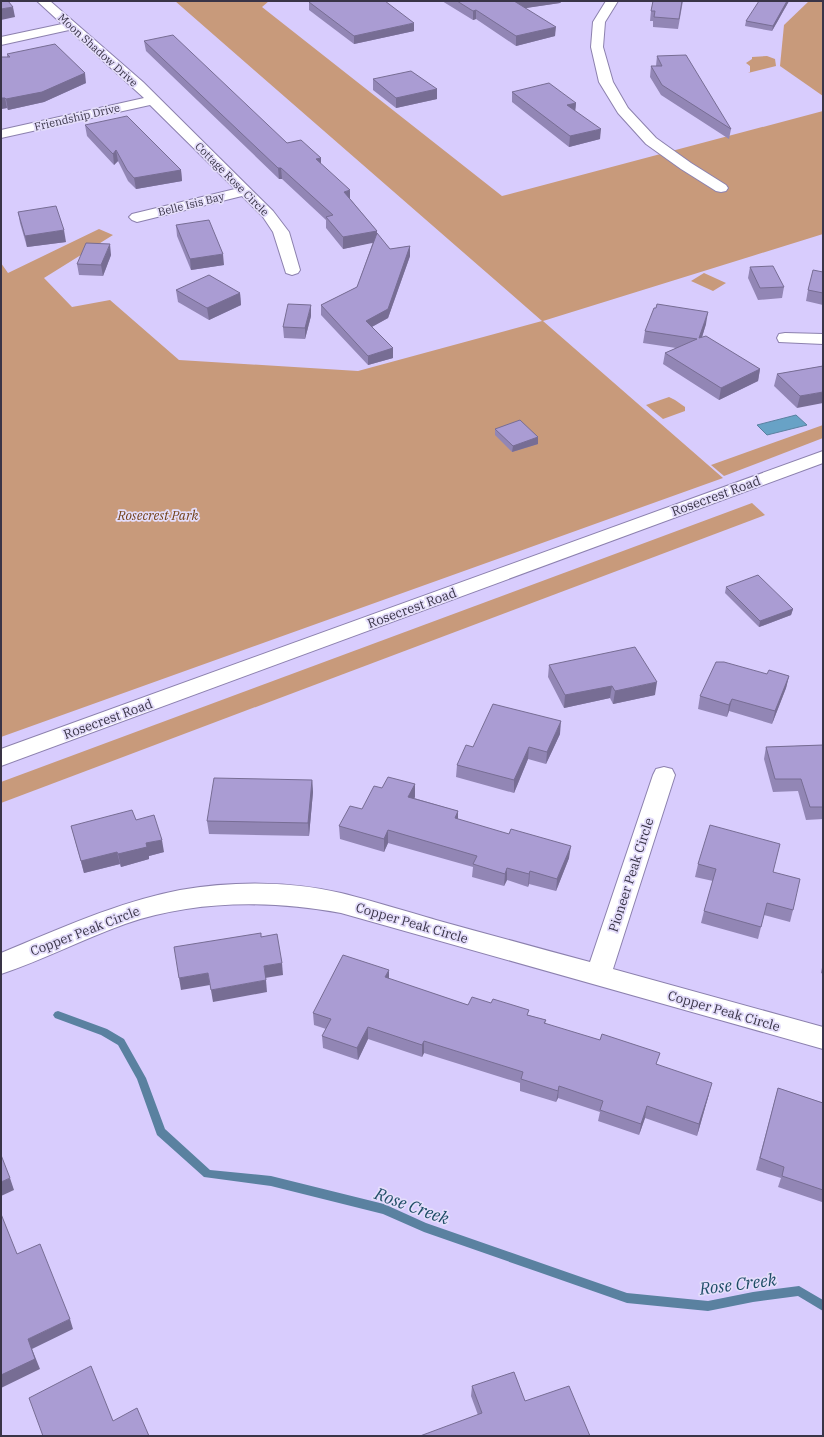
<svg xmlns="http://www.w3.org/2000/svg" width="824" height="1437" viewBox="0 0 824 1437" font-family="'IBM Plex Serif',serif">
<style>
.green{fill:#c89a7b}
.water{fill:#68a2c6;stroke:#5a81a0}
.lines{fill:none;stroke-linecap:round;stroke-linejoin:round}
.stream{fill:#5a81a0;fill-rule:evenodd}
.minor-casing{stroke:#8c81ae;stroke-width:2}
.secondary-casing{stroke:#8c81ae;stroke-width:2}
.minor{fill:#fff;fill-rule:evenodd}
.secondary{fill:#fff;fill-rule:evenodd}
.wall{fill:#9286b5}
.shaded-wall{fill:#776d94}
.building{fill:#aa9cd3;stroke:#776d94}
.labels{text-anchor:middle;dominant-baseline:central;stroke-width:3.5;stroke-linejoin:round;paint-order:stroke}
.far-street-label{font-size:11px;fill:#393447;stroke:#e4ddfb}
.street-label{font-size:13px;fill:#393447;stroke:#e4ddfb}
.park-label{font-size:13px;font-style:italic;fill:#703e14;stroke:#e4ddfb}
.near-water-label{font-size:17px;font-style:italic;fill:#1d4c65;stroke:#e4ddfb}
</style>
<rect width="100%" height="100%" fill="#d8ccfd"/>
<g class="green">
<polygon points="175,1 269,1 262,7 502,196 823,111 823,234 543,321 723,478 1,737 1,263 8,273 99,229 113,235 44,278 72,307 110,300 179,360 358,371 542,321"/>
<polygon points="809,1 823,1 823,96 780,66 784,25"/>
<polygon points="767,56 775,59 776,66 748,73 750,72 750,66 746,63 752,59 752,57"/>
<polygon points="704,273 726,283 713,291 691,281"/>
<polygon points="669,397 675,400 685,407 685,411 663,419 646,405"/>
<polygon points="823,425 823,438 724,476 711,465"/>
<polygon points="752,503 765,515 1,803 1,782"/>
</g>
<polygon class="water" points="796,415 807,425 767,435 757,425"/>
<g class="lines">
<polygon class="stream" points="58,1011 107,1029 124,1039 146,1078 165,1129 210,1170 271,1176 384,1204 426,1223 627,1293 708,1301 753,1292 799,1286 823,1300 823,1311 798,1296 753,1302 708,1311 627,1303 424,1232 383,1214 271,1186 204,1177 157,1135 137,1079 118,1045 101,1035 55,1018 53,1015 55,1012"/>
<g class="minor-casing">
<g id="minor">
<polygon points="37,1 50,1 143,82 273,211 289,232 300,270 298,273 292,275 286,273 273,232 263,217 242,196 137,222 132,220 129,217 132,214 235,189 150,105 1,138 1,130 144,98 69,30 1,45 1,37 62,24"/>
<polygon points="606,1 618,1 605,22 603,47 613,82 628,108 656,138 691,163 726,185 728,188 726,191 721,192 716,191 681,169 646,144 618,113 599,82 591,47 593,22"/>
<polygon points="785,333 823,334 823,344 779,342 777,338 779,334"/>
<path d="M664 767 672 769 675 775 613 969 823 1027V1049L341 913C269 900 195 900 125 924 83 939 43 960 1 974V953C59 929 118 902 180 890 232 881 290 881 341 893 373 901 405 911 436 920 487 934 538 948 590 962L653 775 656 769Z"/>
</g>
</g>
<g class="secondary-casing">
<polygon id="secondary" points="823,451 823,463 1,766 1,749"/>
</g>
<use href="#minor" class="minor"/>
<use href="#secondary" class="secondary"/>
</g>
<g class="wall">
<polygon points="442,1 562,1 560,3 525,8 555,36 516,46 476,19 473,20"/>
<polygon points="653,1 683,1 678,29 653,27 653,21 650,21 651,11"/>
<polygon points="789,1 772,31 745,26 746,21"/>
<polygon points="309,2 414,31 354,44 309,10"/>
<polygon points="144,41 287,143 321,158 321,164 377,231 377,234 390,249 410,246 410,256 388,318 372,327 393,348 393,358 368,365 321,315 321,305 357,287 373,242 343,249 326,228 326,220 282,179 279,179 146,51"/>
<polygon points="7,54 86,83 44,102 8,110 7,108 1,109 1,57 7,57"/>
<polygon points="657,56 731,129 729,139 661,95 650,77 651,66 656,66"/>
<polygon points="373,79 437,89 437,99 396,108 373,90"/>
<polygon points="512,92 576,103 575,111 600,139 569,147 512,102"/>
<polygon points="85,125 181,170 182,181 136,189 128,181 118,161 114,165 87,136"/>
<polygon points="18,212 66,242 27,247 20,223"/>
<polygon points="176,225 224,265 191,270 177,236"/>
<polygon points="111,255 103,276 79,275 77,264"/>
<polygon points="750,267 784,287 782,298 758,300 748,278"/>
<polygon points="823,272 823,305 806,301 808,290"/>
<polygon points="176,290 240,293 241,305 209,320 178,302"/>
<polygon points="311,316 305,339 284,338 283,327"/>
<polygon points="706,324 702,337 760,369 758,381 719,400 663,364 665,353 676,348 643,343 645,331"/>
<polygon points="823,366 797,408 774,386 777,374"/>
<polygon points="495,429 538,444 512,452 495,435"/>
<polygon points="726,587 793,609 791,615 759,627 725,593"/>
<polygon points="549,665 655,695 613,704 610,698 564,708 548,677"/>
<polygon points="767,674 789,676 786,688 772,724 729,711 727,717 698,709 700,696"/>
<polygon points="560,734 546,764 528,759 514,793 456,777 457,765 473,747"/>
<polygon points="823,745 823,819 806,820 798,791 773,792 764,759 766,747"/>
<polygon points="312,780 313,792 309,836 209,834 207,821"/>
<polygon points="415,784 415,797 414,798 458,811 458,819 569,858 556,891 529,884 528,887 507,880 504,886 472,877 473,867 388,843 384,852 340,839 339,826 362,809 382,788"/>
<polygon points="136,820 164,852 149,856 149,859 121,867 120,864 84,873 71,826"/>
<polygon points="698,864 773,872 793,910 790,922 764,915 758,939 701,923 704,911 713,881 695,877"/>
<polygon points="823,962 823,974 821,973"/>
<polygon points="389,979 468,1005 528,1015 546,1020 545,1024 657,1064 709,1094 697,1136 645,1118 639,1135 598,1121 600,1112 558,1098 556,1102 520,1091 520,1083 424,1053 422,1057 368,1039 358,1060 323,1048 322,1036 326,1029 314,1025 313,1013"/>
<polygon points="778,1088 823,1103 823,1199 822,1202 778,1187 781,1178 756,1170"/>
<polygon points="472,1386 525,1401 590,1436 478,1415 471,1396"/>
</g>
<g class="shaded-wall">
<polygon points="514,1 562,1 560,3 513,10"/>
<polygon points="787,1 789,1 772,31 773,26"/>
<polygon points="13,7 15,17 1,20 1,9"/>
<polygon points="476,10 476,19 473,20 473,11"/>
<polygon points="414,23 414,31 354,44 354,36"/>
<polygon points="556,27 555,36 516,46 516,36"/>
<polygon points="85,73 86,83 44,102 8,110 6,99"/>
<polygon points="437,89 437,99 396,108 396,98"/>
<polygon points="1,98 5,98 7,108 1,109"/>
<polygon points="576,103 575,113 567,105"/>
<polygon points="601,129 600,139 569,147 570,136"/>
<polygon points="116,150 118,161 114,165 113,154"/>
<polygon points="321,158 321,169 316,159"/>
<polygon points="278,168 281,168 282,179 279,179"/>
<polygon points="181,170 182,181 136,189 134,178"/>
<polygon points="350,190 350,201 344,192"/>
<polygon points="64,230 66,242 27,247 25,236"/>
<polygon points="377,231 377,242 343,249 343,237"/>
<polygon points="110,244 111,255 103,276 101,265"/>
<polygon points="410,246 410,256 388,318 366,330 366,321"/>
<polygon points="223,254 224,265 191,270 190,259"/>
<polygon points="240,293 241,305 209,320 207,308"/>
<polygon points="311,305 311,316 305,339 305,328"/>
<polygon points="708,312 706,324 698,350 699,338"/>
<polygon points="393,348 393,358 368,365 368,356"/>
<polygon points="760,369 758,381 719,400 721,388"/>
<polygon points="823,392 823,403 797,408 800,396"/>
<polygon points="538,437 538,444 512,452 513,446"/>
<polygon points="793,609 791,615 759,627 760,621"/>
<polygon points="789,676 786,688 772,724 775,711"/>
<polygon points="657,682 655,695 613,704 615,691"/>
<polygon points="612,686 610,698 564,708 565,695"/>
<polygon points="732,699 729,711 727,717 729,705"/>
<polygon points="561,721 560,734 546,764 547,752"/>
<polygon points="529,747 528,759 514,793 514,780"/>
<polygon points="312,780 313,792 309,836 308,823"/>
<polygon points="415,784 415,797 408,809 408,797"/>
<polygon points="458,811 458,823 455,818"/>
<polygon points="388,830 388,843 384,852 384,839"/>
<polygon points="162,840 164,852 149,856 149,859 121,867 118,854 146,843"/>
<polygon points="571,846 569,858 556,891 557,879"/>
<polygon points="117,852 120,864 84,873 81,861"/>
<polygon points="507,868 507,880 504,886 505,874"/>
<polygon points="530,871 529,884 528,887 529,874"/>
<polygon points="282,963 283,975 265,978 264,966"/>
<polygon points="389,970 389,982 385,977"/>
<polygon points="208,973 210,985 181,990 179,978"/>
<polygon points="266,980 267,992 213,1002 211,990"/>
<polygon points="368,1027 368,1039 358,1060 357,1048"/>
<polygon points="424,1041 424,1053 422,1057 422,1045"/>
<polygon points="712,1083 709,1094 697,1136 699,1124"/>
<polygon points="559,1086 558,1098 556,1102 558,1091"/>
<polygon points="647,1106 645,1118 639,1135 641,1124"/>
<polygon points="10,1178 14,1190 1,1196 1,1182"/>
<polygon points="70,1319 73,1329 32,1349 40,1369 1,1388 1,1375 28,1339"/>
</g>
<g class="building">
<polygon points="1,1 8,1 13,7 1,9"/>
<polygon points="311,1 385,1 414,23 354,36 309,2"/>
<polygon points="457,1 515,1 514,1 556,27 516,36 476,10 473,11"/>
<polygon points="653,1 682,1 679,19 654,17 655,11 651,11"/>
<polygon points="759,1 787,1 773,26 746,21"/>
<polygon points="173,35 287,143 301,140 321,158 316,159 350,190 344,192 377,231 343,237 326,217 333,215 281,168 278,168 144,41"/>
<polygon points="55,44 85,73 42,92 6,99 5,98 1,98 1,57 10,57 7,54"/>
<polygon points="686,55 731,129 662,85 651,66 662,66 657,56"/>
<polygon points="411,71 437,89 396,98 373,79"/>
<polygon points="549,83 576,103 567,105 601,129 570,136 512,92"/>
<polygon points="127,116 181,170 134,178 127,170 116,150 113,154 85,125"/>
<polygon points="56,206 64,230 25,236 18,212"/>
<polygon points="209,220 223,254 190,259 176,225"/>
<polygon points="377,233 390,249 410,246 388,309 366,321 393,348 368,356 321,305 357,287"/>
<polygon points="86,243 110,244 101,265 77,264"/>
<polygon points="773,266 784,287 760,288 750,267"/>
<polygon points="813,270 823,272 823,293 808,290"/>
<polygon points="209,275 240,293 207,308 176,290"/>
<polygon points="288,304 311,305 305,328 283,327"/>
<polygon points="657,304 708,312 699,338 706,336 760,369 721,388 665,353 697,339 645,331 654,308 656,308"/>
<polygon points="823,366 823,392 800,396 777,374"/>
<polygon points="520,420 538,437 513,446 495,429"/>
<polygon points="758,575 793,609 760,621 726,587"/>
<polygon points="635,647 657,682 615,691 612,686 565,695 549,665"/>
<polygon points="716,662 724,662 767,674 769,670 789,676 775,711 732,699 729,705 700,696"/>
<polygon points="493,704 561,721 547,752 529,747 514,780 457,765 466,745 473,747"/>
<polygon points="823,745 823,807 810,807 801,779 775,779 766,747"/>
<polygon points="388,777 415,784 408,797 458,811 455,818 509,834 511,829 571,846 557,879 530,871 529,874 507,868 505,874 473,864 477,856 388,830 384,839 339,826 350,806 362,809 374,786 382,788"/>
<polygon points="214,778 312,780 308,823 207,821"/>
<polygon points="132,810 136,820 154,815 162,840 146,843 147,847 118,854 117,852 81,861 71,826"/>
<polygon points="710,825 780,844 773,872 800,879 793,910 767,903 761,927 704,911 716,869 698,864"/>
<polygon points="261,933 261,937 277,934 282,963 264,966 266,980 211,990 208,973 179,978 174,947"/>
<polygon points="343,955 389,970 385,977 468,1005 472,997 491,1003 493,999 529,1010 527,1015 546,1020 544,1023 600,1040 602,1034 660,1053 656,1064 712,1083 699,1124 647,1106 641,1124 600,1110 603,1101 559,1086 558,1091 521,1079 523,1072 424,1041 422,1045 368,1027 357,1048 322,1036 331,1019 313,1013"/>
<polygon points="778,1088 823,1103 823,1190 782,1176 784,1167 760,1158"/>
<polygon points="1,1155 10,1178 1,1182"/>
<polygon points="1,1214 17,1254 40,1244 70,1319 28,1339 35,1359 1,1375"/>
<polygon points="91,1366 113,1421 137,1408 149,1436 43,1436 29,1398"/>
<polygon points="514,1372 525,1401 569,1386 590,1436 420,1436 482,1413 472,1386"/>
</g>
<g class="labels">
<g class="far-street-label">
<text transform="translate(98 50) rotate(42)">Moon Shadow Drive</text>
<text transform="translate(77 117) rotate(-13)">Friendship Drive</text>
<text transform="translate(232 179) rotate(45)">Cottage Rose Circle</text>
<text transform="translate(191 204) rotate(-14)">Belle Isis Bay</text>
</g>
<g class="street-label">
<text transform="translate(716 496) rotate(-20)">Rosecrest Road</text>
<text transform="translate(412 608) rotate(-20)">Rosecrest Road</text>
<text transform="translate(108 719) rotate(-20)">Rosecrest Road</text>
<text transform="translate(631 875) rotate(-72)">Pioneer Peak Circle</text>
<text transform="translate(412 923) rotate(16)">Copper Peak Circle</text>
<text transform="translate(85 931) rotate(-21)">Copper Peak Circle</text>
<text transform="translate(724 1011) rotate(16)">Copper Peak Circle</text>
</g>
<g class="park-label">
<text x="158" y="515">Rosecrest Park</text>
</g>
<g class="near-water-label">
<text transform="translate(412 1206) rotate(20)">Rose Creek</text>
<text transform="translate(738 1284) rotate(-7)">Rose Creek</text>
</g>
</g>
<rect width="824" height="1437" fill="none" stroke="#393447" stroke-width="4"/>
</svg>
